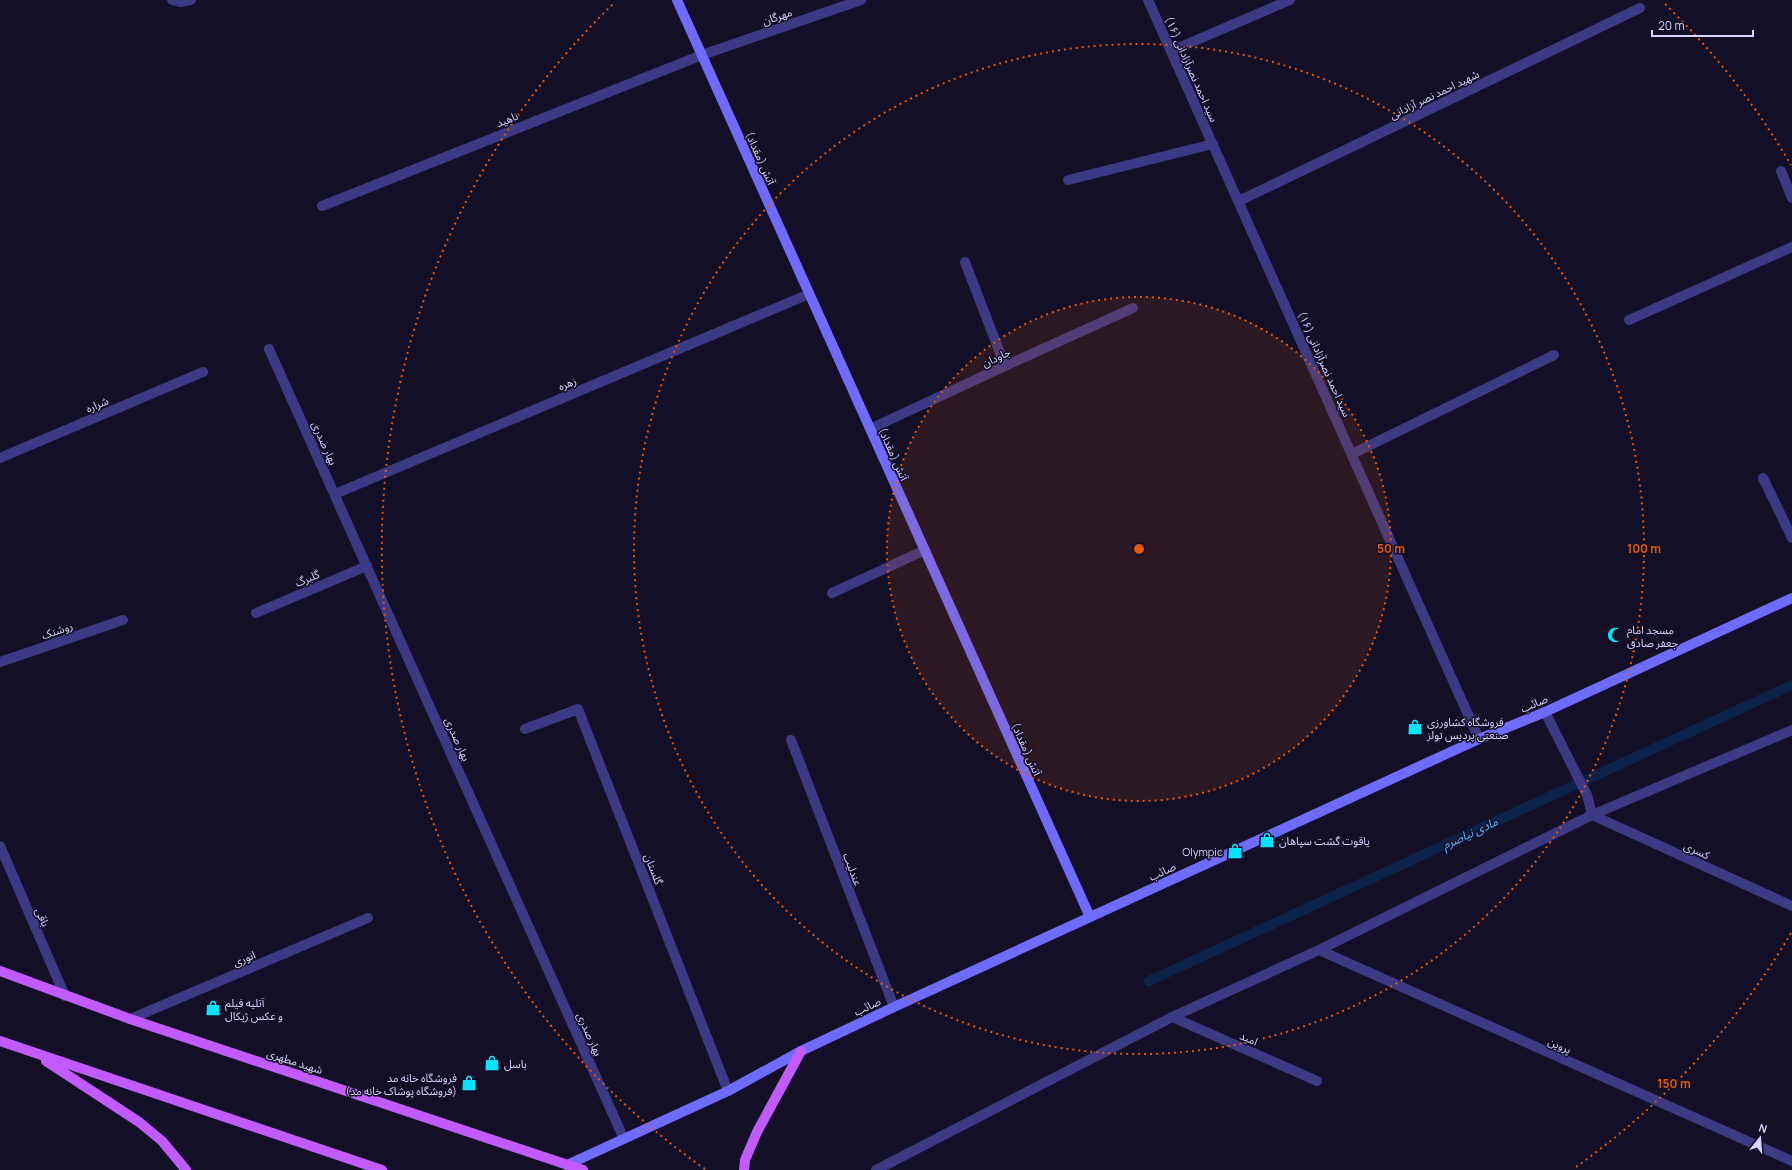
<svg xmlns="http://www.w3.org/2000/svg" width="1792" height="1170" viewBox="0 0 1792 1170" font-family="Manrope,'Noto Sans Arabic',sans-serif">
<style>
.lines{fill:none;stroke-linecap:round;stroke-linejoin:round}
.stream{stroke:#0c2248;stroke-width:10}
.lane{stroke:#3d3a85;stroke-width:10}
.street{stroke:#3d3a85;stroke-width:10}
.secondary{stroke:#6f6bff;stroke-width:10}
.primary{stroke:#c25bff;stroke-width:10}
.ring{fill:none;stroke:#e8590c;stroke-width:2;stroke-dasharray:2 4}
.labels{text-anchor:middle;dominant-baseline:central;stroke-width:3;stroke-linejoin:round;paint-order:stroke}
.street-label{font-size:11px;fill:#d9d4ff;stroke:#130f26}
.poi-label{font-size:11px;fill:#d9d4ff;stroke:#130f26;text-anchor:start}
.water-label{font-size:12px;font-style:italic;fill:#62b6ff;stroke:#130f26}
.centre{fill:#e8590c;stroke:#130f26;stroke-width:2}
.ring-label{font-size:12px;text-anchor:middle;font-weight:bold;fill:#e8590c;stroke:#130f26;stroke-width:3;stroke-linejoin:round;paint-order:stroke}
</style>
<rect width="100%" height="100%" fill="#130f26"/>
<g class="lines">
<polyline class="stream" points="1149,981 1792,685"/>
<g class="lane">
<polyline points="1148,0 1479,739"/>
<polyline points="1171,51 1290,0"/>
<polyline points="702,55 861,0"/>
<polyline points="1781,171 1792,198"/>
<polyline points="1068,180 1213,144"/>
<polyline points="1239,201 1640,8"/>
<polyline points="965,262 1005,366"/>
<polyline points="1629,320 1792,247"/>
<polyline points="870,429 1005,366 1133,308"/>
<polyline points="1352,454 1554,355"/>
<polyline points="1763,478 1792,538"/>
<polyline points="1319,950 1792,1161"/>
</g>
<g class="street">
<polyline points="172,0 180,2 191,0"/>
<polyline points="322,206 702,55"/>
<polyline points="269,349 624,1139"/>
<polyline points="0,458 203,372"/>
<polyline points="335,494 809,294"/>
<polyline points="832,593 925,550"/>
<polyline points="256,613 367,566"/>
<polyline points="0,662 123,620"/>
<polyline points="1545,712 1587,795 1592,815 1792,906"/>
<polyline points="525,729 578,709 728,1091"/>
<polyline points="791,740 894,1007"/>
<polyline points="0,846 65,996"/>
<polyline points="1172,1017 1317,1081"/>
<polyline points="130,1019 368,918"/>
<polyline points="876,1170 1172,1017 1319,950 1592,815 1792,730"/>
</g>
<g class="secondary">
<polyline points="677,0 1090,917"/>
<polyline points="567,1165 728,1091 801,1051 894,1007 1479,739 1545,712 1792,598"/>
</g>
<g class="primary">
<polyline points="0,971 130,1019 583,1170"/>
<polyline points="0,1041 382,1170"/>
<polyline points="46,1061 139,1122 162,1141 186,1170"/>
<polyline points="744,1170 745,1160 757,1132 801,1051"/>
</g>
</g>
<circle cx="1139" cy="549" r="252" fill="#e8590c" fill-opacity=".12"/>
<g class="ring">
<circle cx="1139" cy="549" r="252"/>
<circle cx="1139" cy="549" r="505"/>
<path d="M1791 933A757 757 0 0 1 1573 1169M705 1169A757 757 0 0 1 613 4M1665 4A757 757 0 0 1 1791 165"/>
</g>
<defs>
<g id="mosque-bare" transform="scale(1.2)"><path d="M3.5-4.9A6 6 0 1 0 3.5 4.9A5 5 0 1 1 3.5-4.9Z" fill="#00e5ff" stroke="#130f26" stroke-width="2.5" paint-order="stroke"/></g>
<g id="shop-bare" transform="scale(1.2)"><path d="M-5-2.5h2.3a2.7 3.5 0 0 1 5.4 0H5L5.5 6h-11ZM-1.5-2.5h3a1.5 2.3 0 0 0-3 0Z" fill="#00e5ff" stroke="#130f26" stroke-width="2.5" paint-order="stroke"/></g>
</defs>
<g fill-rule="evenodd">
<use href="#mosque-bare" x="1615" y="635"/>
<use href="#shop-bare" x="1415" y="727"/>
<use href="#shop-bare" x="1267" y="840"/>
<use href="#shop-bare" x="1235" y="851"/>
<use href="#shop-bare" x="213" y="1008"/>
<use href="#shop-bare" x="492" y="1063"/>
<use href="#shop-bare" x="469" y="1083"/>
</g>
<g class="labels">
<g class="street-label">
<text transform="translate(777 16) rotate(-19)">مهرگان</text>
<text transform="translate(1192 69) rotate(66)">سید احمد نصرآزادانی (۱۶)</text>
<text transform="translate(1434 94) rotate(-26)">شهید احمد نصر آزادانی</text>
<text transform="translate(507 119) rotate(-22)">ناهید</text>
<text transform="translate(761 158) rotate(66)">آتش (مقداد)</text>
<text transform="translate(996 357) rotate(-25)">جاودان</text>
<text transform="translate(1325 364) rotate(66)">سید احمد نصرآزادانی (۱۶)</text>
<text transform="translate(567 383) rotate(-23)">زهره</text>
<text transform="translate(97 404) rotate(-23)">شراره</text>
<text transform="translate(325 443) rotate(66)">بهار صدری</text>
<text transform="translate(894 454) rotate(66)">آتش (مقداد)</text>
<text transform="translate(307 578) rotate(-23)">گلبرگ</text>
<text transform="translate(57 630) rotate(-19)">روشنک</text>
<text transform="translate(1534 703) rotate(-23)">صائب</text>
<text transform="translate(458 739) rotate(66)">بهار صدری</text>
<text transform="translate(1027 749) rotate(66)">آتش (مقداد)</text>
<text transform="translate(1697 850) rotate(24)">کسری</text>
<text transform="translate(654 869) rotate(69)">گلستان</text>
<text transform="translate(853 869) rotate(69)">عندلیب</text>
<text transform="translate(1162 871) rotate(-25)">صائب</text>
<text transform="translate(43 917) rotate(67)">باقی</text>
<text transform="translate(244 958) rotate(-23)">انوری</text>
<text transform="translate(867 1006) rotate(-25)">صائب</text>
<text transform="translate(590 1034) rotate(66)">بهار صدری</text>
<text transform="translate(1249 1038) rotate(24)">امید</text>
<text transform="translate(1560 1045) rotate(24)">پروین</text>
<text transform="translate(295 1061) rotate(18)">شهید مطهری</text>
</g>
<g class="poi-label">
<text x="1627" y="629">مسجد امام<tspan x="1627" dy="13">جعفر صادق</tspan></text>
<text x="1427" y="721">فروشگاه کشاورزی<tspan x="1427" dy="13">صنعتی پردیس تولز</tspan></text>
<text x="1279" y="840">یاقوت گشت سپاهان</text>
<text x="1223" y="851" text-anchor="end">Olympic</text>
<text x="225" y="1002">آتلیه فیلم<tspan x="225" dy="13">و عکس ژیکال</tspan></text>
<text x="504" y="1063">باسل</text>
<text x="457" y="1077" text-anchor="end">فروشگاه خانه مد<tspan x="457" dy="13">(فروشگاه پوشاک خانه مد)</tspan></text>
</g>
<g class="water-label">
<text transform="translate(1470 833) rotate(-25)">مادی نیاصرم</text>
</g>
</g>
<circle cx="1139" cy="549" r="6" class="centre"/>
<g class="ring-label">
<text x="1391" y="553">50 m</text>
<text x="1644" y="553">100 m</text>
<text x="1674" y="1088">150 m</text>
</g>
<g transform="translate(1760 1138) rotate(17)" stroke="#130f26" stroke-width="3" paint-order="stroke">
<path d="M0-3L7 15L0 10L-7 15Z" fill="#d9d4ff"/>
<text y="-6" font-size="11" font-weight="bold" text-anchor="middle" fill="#d9d4ff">N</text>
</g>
<path d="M1652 30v6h101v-6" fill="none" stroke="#d9d4ff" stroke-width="2"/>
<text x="1658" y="30" font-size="12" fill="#d9d4ff" stroke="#130f26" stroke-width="3" paint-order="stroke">20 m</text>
</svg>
